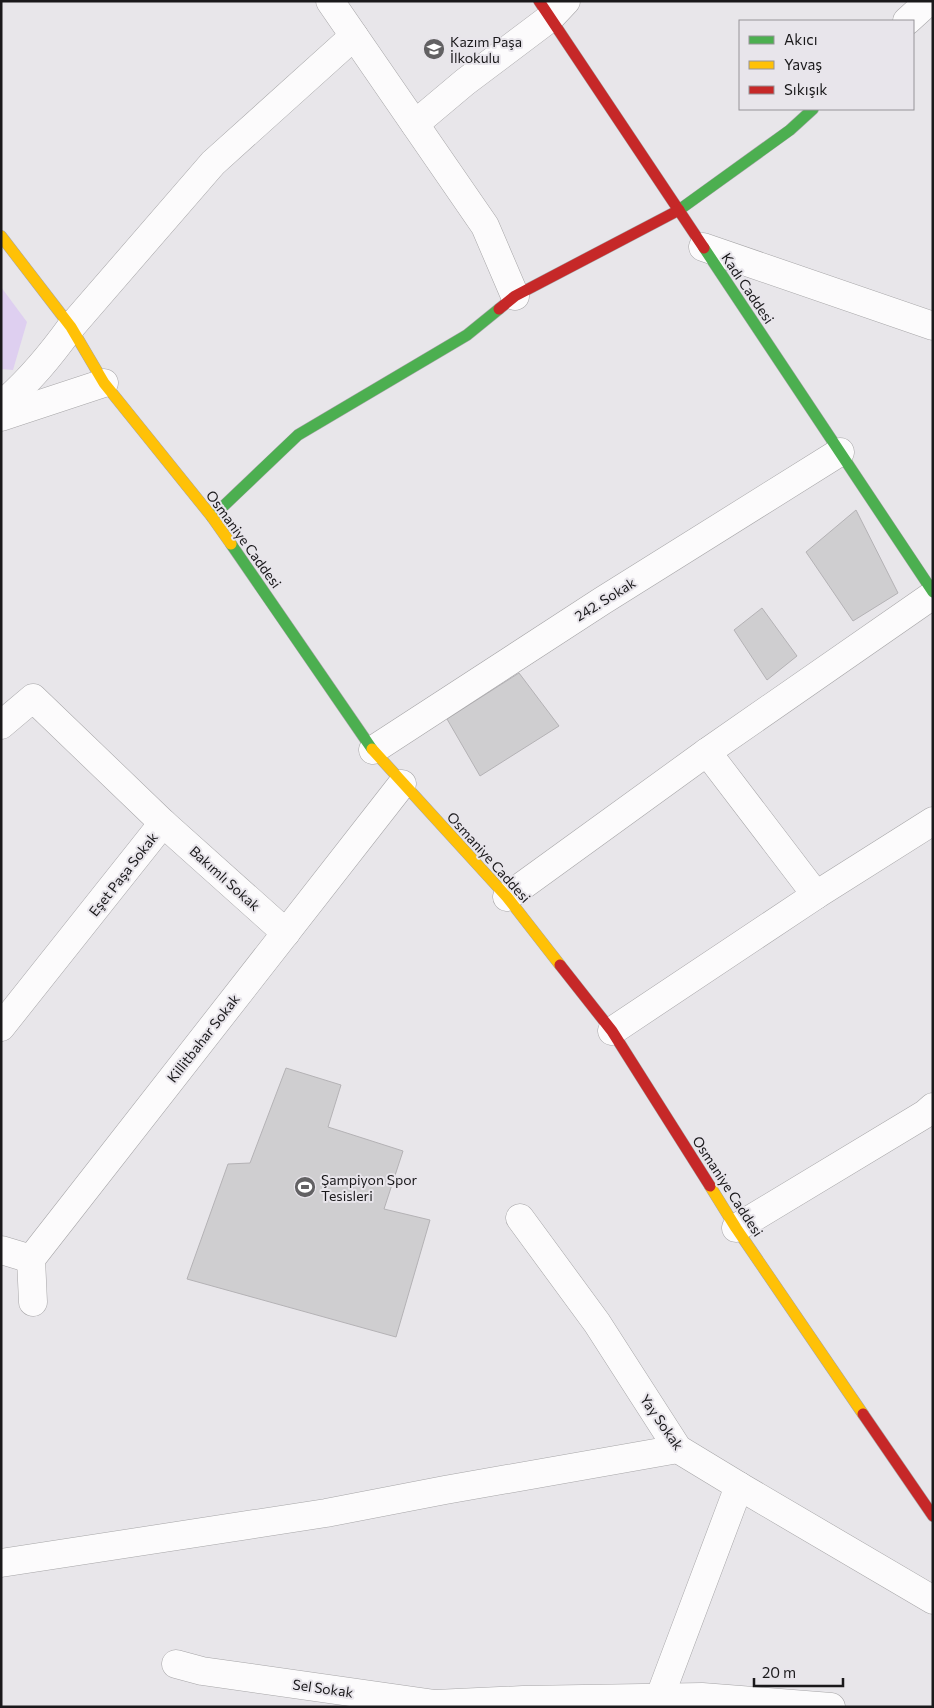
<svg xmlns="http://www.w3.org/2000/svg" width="934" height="1708" viewBox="0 0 934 1708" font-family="Commissioner,sans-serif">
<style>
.green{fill:#decff0}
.building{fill:#cfced0;stroke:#b4b2b5}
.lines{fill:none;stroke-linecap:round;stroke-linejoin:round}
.street-casing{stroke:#a6a5a7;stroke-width:29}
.fast-casing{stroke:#a6a5a7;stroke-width:12}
.slow-casing{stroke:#a6a5a7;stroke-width:12}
.jam-casing{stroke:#a6a5a7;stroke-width:12}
.street{stroke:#fcfbfc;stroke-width:28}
.fast{stroke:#4caf50;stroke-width:11}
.slow{stroke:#ffc107;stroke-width:11}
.jam{stroke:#c62828;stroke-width:11}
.labels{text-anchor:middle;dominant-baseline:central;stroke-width:4;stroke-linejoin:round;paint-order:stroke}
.poi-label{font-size:14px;fill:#1a191b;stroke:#e8e5eb;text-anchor:start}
.street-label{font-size:14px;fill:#1a191b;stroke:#e8e5eb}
</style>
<rect width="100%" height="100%" fill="#e8e6ea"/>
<polygon class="green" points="1,287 27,322 13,370 1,369"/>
<g class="building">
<polygon points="856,510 898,593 853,621 806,552"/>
<polygon points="762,608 797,656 767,680 734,630"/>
<polygon points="519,673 559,726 480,776 447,719"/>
<polygon points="286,1068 341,1085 328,1127 403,1151 384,1209 430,1220 396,1337 187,1279 228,1164 250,1163"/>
</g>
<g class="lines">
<g class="street-casing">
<g id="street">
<polyline points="330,1 485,226 515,296"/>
<polyline points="907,21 929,1"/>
<polyline points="415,124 465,82 550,18 566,1"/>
<polyline points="703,247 933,326"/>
<path d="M1 405C29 382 50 356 71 327L213 163 354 36"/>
<polyline points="1,417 104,383"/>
<polyline points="1,725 33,698 163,823 1,1027"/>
<polyline points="373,750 602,601 840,452"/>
<polyline points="163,823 286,933"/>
<polyline points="816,895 933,821"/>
<polyline points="507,897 707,752 933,595"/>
<polyline points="612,1031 816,895 707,752"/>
<polyline points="520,1218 597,1323 678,1449 739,1486 656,1707"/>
<polyline points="736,1228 925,1114 933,1107"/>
<polyline points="1,1250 31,1259"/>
<polyline points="33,1302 31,1259 402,784"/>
<polyline points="739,1486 933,1600"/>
<polyline points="1,1563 326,1513 445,1490 678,1449"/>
<polyline points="176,1664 202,1671 435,1704 523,1700 702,1697 831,1707"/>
</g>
</g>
<g class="fast-casing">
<g id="fast">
<polyline points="679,210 790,130 813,109"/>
<polyline points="704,248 933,592"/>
<polyline points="212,517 298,435 467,335 499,309"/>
<polyline points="231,544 372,749"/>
</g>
</g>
<g class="slow-casing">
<g id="slow">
<polyline points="1,236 71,327 104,383 212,517 231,544"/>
<polyline points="372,749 507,897 560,965"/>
<polyline points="710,1186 736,1228 863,1414"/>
</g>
</g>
<g class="jam-casing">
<g id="jam">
<polyline points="539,1 704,248"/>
<polyline points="499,309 515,296 679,210"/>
<polyline points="560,965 612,1031 710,1186"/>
<polyline points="863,1414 933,1516"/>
</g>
</g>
<use href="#street" class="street"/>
<use href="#fast" class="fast"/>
<use href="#slow" class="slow"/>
<use href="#jam" class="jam"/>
</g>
<defs>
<g id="school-disc" transform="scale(1.125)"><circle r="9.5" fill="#626163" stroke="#e8e5eb"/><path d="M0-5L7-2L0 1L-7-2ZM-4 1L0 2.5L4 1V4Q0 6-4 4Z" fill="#fff"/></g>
<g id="stadium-disc" transform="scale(1.125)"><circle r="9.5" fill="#626163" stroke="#e8e5eb"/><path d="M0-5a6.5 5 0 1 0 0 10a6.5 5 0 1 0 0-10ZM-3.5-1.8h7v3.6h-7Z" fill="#fff"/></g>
</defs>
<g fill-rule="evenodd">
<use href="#school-disc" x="434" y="49"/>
<use href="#stadium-disc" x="305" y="1187"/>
</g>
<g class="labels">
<g class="poi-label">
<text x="450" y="41">Kazım Paşa<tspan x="450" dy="16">İlkokulu</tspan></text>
<text x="321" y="1179">Şampiyon Spor<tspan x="321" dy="16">Tesisleri</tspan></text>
</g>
<g class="street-label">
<text transform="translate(748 288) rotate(56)">Kadı Caddesi</text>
<text transform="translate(244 539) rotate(54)">Osmaniye Caddesi</text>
<text transform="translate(605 599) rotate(-32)">242. Sokak</text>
<text transform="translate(489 857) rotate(48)">Osmaniye Caddesi</text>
<text transform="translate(123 874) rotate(-52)">Eşet Paşa Sokak</text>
<text transform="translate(225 878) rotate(42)">Bakımlı Sokak</text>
<text transform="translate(203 1038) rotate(-52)">Killitbahar Sokak</text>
<text transform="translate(728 1186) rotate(57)">Osmaniye Caddesi</text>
<text transform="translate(662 1422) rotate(55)">Yay Sokak</text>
<text transform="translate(323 1688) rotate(8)">Sel Sokak</text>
</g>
</g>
<rect width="934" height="1708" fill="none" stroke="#1a191b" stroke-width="5"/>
<rect x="739" y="20" width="175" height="90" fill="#e8e5eb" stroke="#969398"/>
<rect x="749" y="36" width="25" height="8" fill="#4caf50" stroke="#969398"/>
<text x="784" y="45" font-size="15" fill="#1a191b">Akıcı</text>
<rect x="749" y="61" width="25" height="8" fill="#ffc107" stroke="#969398"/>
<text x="784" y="70" font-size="15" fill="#1a191b">Yavaş</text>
<rect x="749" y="86" width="25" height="8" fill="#c62828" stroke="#969398"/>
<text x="784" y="95" font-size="15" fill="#1a191b">Sıkışık</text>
<path d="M754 1678v8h89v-8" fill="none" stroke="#1a191b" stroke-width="2.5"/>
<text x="762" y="1678" font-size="15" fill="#1a191b" stroke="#e8e5eb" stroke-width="4" paint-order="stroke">20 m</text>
</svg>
